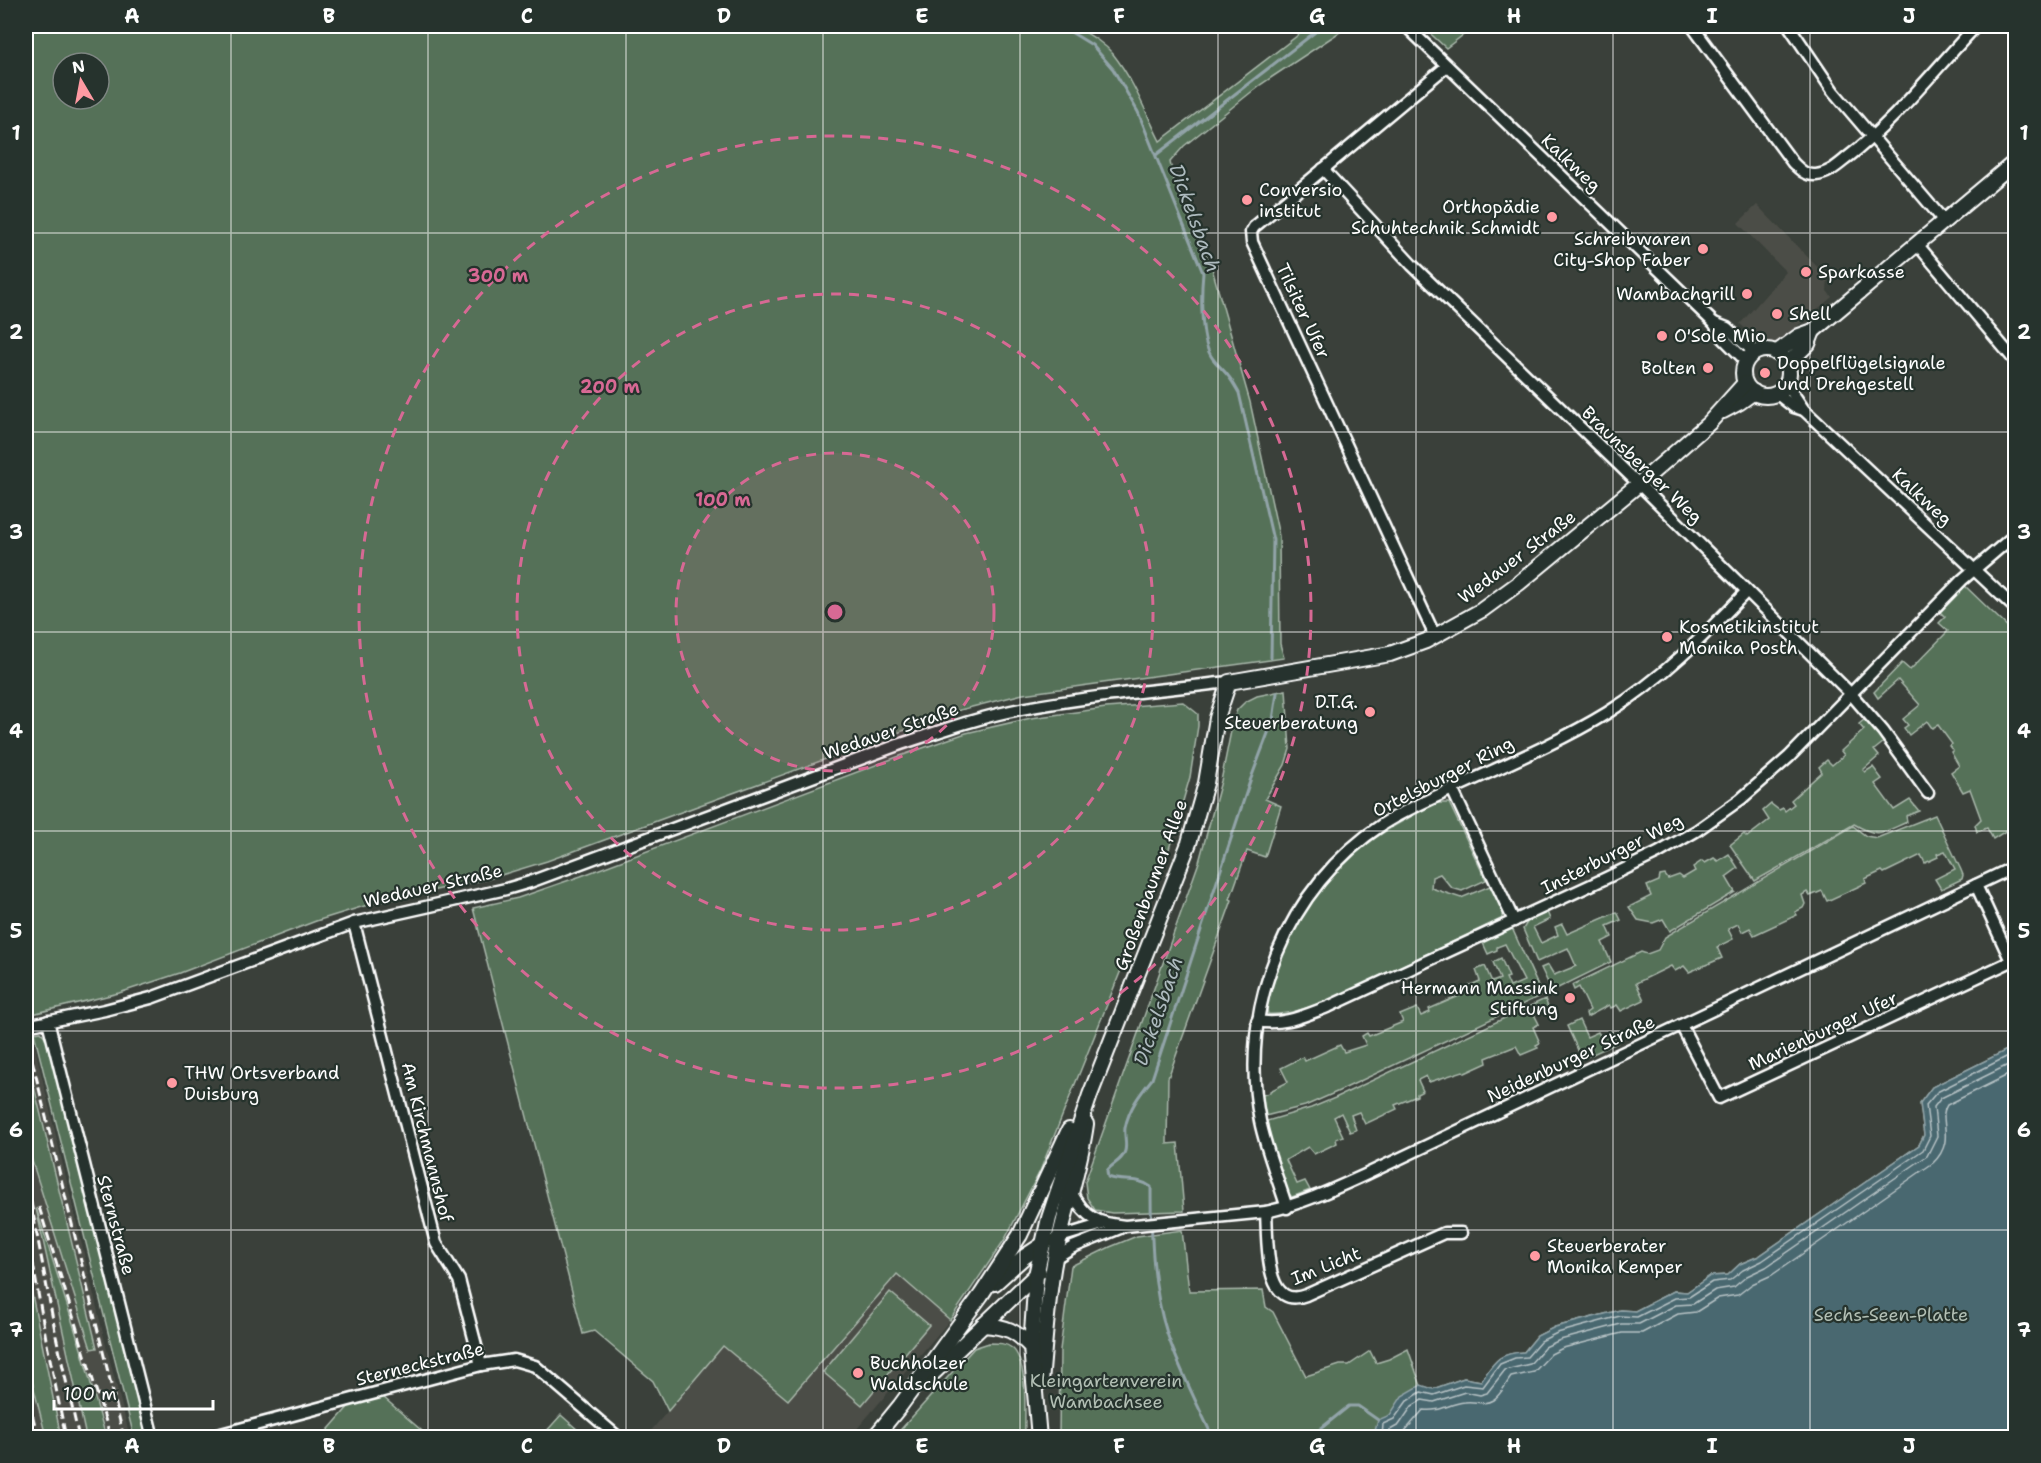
<svg xmlns="http://www.w3.org/2000/svg" width="2041" height="1463" viewBox="0 0 2041 1463" font-family="'Shantell Sans',sans-serif">
<style>
.built{fill:#4c4d47}
.green{fill:#557158;stroke:#aab8ac;stroke-width:1.5;fill-rule:evenodd}
.water{fill:#4a6870;stroke:#92a4a9;stroke-width:1.5}
.lines{fill:none;stroke-linecap:round;stroke-linejoin:round}
.shore{stroke:#b7c3c6;stroke-width:1.5}
.stream{stroke:#92a4a9;stroke-width:3}
.minor-casing{stroke:#fff;stroke-width:15}
.major-casing{stroke:#fff;stroke-width:18}
.minor{stroke:#26332d;stroke-width:10}
.major{stroke:#26332d;stroke-width:14}
.rail{stroke:#fff;stroke-width:3;stroke-dasharray:9 4.5;stroke-linecap:butt}
.grid{fill:none;stroke:#fff;stroke-width:1.5;stroke-opacity:0.55}
.ring{fill:none;stroke:#d76994;stroke-width:3;stroke-dasharray:10 8}
.poi-dot{fill:#ff9aa2;stroke:#26332d;stroke-width:2}
.labels{text-anchor:middle;dominant-baseline:central;stroke-width:4.5;stroke-linejoin:round;paint-order:stroke}
.street-label{font-size:18px;fill:#fff;stroke:#26332d}
.poi-label{font-size:18px;fill:#fff;stroke:#26332d;text-anchor:start}
.park-label{font-size:18px;fill:#b2bfb4;stroke:#26332d}
.water-label{font-size:20px;font-style:italic;fill:#aebbbf;stroke:#26332d}
.centre{fill:#d76994;stroke:#26332d;stroke-width:3}
.ring-label{font-size:18px;text-anchor:middle;font-weight:bold;fill:#d76994;stroke:#26332d;stroke-width:4.5;stroke-linejoin:round;paint-order:stroke}
.neatline{fill:none;stroke:#fff;stroke-width:2}
.grid-label{font-size:20px;text-anchor:middle;font-weight:bold;fill:#fff}
</style>
<rect width="100%" height="100%" fill="#3a403a"/>
<filter id="ink" filterUnits="userSpaceOnUse"><feTurbulence type="fractalNoise" baseFrequency=".0167" numOctaves="2"/><feDisplacementMap in="SourceGraphic" scale="12" xChannelSelector="R" yChannelSelector="G"/><feConvolveMatrix kernelMatrix="1 2 1 2 8 2 1 2 1" color-interpolation-filters="sRGB"/></filter>
<g filter="url(#ink)">
<g class="built">
<polygon points="1757,205 1828,278 1827,291 1832,297 1781,340 1773,344 1763,344 1740,324 1786,272 1738,223"/>
<polygon points="32,1035 106,1346 130,1437 106,1437 82,1352 38,1216 86,1437 31,1437 26,1411 26,1138 91,1349 97,1348 26,1053 26,1036"/>
<polygon points="897,1274 950,1320 850,1437 645,1438 723,1345 788,1400"/>
</g>
<g class="green">
<path d="M26 26H1075C1088 34 1103 42 1113 54 1133 79 1146 113 1160 141L1310 26H1349L1260 85 1184 146 1170 162 1173 177 1188 214 1211 265 1250 402 1279 536 1280 644 1284 658 1023 694 960 710 547 861 488 879 374 903 316 921 180 973 119 993 28 1015 26 1005ZM63 63H99V99H63Z"/>
<polygon points="1422,26 1475,26 1446,48"/>
<polygon points="1964,585 2015,634 2015,830 2009,833 2007,830 1993,839 1987,828 1977,832 1975,825 1981,819 1970,789 1963,792 1951,772 1959,766 1951,752 1953,751 1949,746 1952,744 1938,725 1932,728 1927,721 1909,735 1904,728 1908,725 1903,719 1920,705 1898,680 1878,698 1874,692 1902,663 1910,670 1948,631 1939,623 1945,617 1939,611"/>
<polygon points="1286,690 1290,749 1285,765 1265,799 1281,806 1265,857 1247,851 1230,899 1232,900 1168,1078 1167,1144 1178,1143 1184,1211 1112,1213 1095,1210 1087,1198 1085,1182 1199,862 1221,781 1233,721 1237,710 1245,702 1257,696"/>
<polygon points="1183,702 1198,714 1198,726 1190,777 1167,856 1040,1171 1005,1239 950,1320 897,1274 788,1400 723,1346 668,1411 653,1381 594,1331 583,1334 473,908 518,898 581,876 897,757 966,733 1031,718 1106,708"/>
<path d="M1865 719 1884 742 1874 750 1879 756 1863 770 1865 772 1873 767 1882 779 1875 784 1894 810 1910 800 1919 811 1906 816 1907 822C1883 832 1879 839 1854 824L1755 881 1730 845 1744 834 1747 837 1769 820 1763 811 1771 804 1779 810 1783 808 1785 811 1794 804 1791 800 1822 772 1819 767 1827 760 1832 765 1844 755 1841 751 1864 730 1859 724Z"/>
<path d="M1437 803H1449L1486 880 1462 891 1452 888 1440 874 1432 877 1431 888 1461 898 1490 886 1493 887 1505 912 1501 919C1465 936 1429 953 1393 970 1361 985 1303 1017 1268 1014 1264 1003 1271 989 1274 978 1288 924 1329 873 1374 839 1393 825 1416 814 1437 803Z"/>
<polygon points="1935,815 1961,870 1963,875 1962,879 1941,889 1935,879 1955,869 1945,851 1937,854 1938,857 1925,863 1921,855 1884,873 1882,871 1865,879 1866,883 1827,901 1822,891 1810,896 1807,892 1802,895 1805,904 1803,908 1795,912 1797,915 1754,935 1750,928 1742,932 1738,924 1728,929 1733,939 1717,947 1722,958 1689,972 1684,966 1675,971 1671,966 1636,983 1644,1000 1621,1011 1617,1005 1611,1008 1609,1005 1587,1017 1586,1013 1590,1010 1579,987 1574,990 1572,985 1641,952 1647,954 1658,950 1665,937 1853,826 1866,836 1877,838"/>
<polygon points="1729,854 1738,868 1726,877 1735,892 1670,931 1663,919 1653,923 1638,920 1629,907 1651,896 1647,886 1659,881 1660,876 1665,875 1668,879 1679,875 1683,878 1695,871 1693,867 1702,861 1705,863 1714,858 1718,861"/>
<polygon points="1547,912 1550,919 1533,927 1541,943 1558,935 1555,927 1562,924 1567,934 1617,912 1621,920 1607,926 1612,937 1602,942 1611,962 1552,991 1541,968 1548,965 1554,975 1576,966 1568,948 1537,962 1523,929 1529,919"/>
<polygon points="1512,928 1542,995 1339,1091 1305,1106 1265,1116 1262,1095 1270,1093 1270,1091 1288,1082 1281,1068 1303,1057 1305,1061 1340,1045 1344,1052 1366,1045 1362,1036 1367,1033 1369,1036 1403,1022 1400,1015 1417,1008 1421,1016 1430,1012 1429,1009 1466,993 1464,988 1480,981 1476,970 1485,966 1492,982 1500,979 1493,962 1501,958 1509,977 1506,978 1510,987 1524,981 1505,944 1497,947 1497,950 1488,954 1482,941"/>
<polygon points="1545,999 1548,1007 1534,1014 1539,1024 1533,1027 1540,1043 1536,1045 1538,1048 1521,1055 1516,1046 1486,1058 1487,1063 1465,1073 1463,1071 1429,1082 1426,1076 1418,1080 1423,1091 1417,1094 1417,1096 1395,1105 1397,1109 1365,1124 1359,1112 1351,1115 1356,1130 1350,1132 1341,1113 1334,1117 1343,1136 1336,1139 1337,1143 1314,1154 1308,1147 1286,1160 1297,1184 1305,1181 1310,1190 1292,1197 1289,1194 1270,1140 1267,1121 1311,1108 1335,1098"/>
<polygon points="1579,1020 1587,1037 1598,1032 1601,1037 1612,1032 1617,1043 1582,1059 1567,1026"/>
<polygon points="41,1032 46,1038 147,1437 134,1437 34,1033"/>
<path d="M2015 1046V1437L1059 1438 1060 1350 1071 1266 1110 1247 1137 1236 1182 1230 1189 1291 1263 1290 1266 1307 1273 1312 1306 1376 1340 1365H1349L1370 1351 1376 1363 1389 1359 1408 1349 1421 1386 1433 1389 1464 1378 1481 1381C1494 1362 1499 1353 1524 1352L1537 1336 1555 1327 1620 1310 1635 1311 1674 1291 1687 1292 1710 1276 1728 1275 1740 1264 1759 1256 1919 1145 1924 1135 1920 1103 1932 1087Z"/>
<polygon points="26,1053 97,1348 91,1349 26,1142"/>
<polygon points="36,1208 82,1352 106,1437 86,1437"/>
<polygon points="26,1265 61,1437 46,1437 26,1357"/>
<polygon points="890,1292 929,1325 862,1405 823,1372"/>
<path d="M989 1343C998 1343 1006 1343 1012 1348 1029 1362 1024 1417 1025 1437H894L974 1348Z"/>
<polygon points="383,1397 429,1437 322,1437 350,1405"/>
<polygon points="561,1415 579,1431 573,1437 546,1437 543,1435"/>
</g>
<path class="water" d="M2015 1046V1437H1377L1375 1431 1378 1420 1390 1415 1402 1396 1421 1385 1433 1389 1464 1378 1481 1381C1495 1361 1498 1353 1524 1352L1537 1336 1555 1327 1620 1310 1635 1311 1674 1291 1687 1292 1710 1276 1728 1275 1740 1264 1759 1256 1919 1145 1924 1135 1920 1103 1932 1087Z"/>
<g class="lines">
<g class="shore">
<polyline points="1382,1438 1383,1424 1394,1419 1407,1401 1421,1392 1434,1395 1464,1385 1483,1387 1500,1364 1515,1358 1527,1357 1541,1341 1557,1333 1620,1316 1637,1317 1675,1298 1689,1297 1712,1282 1730,1280 1743,1270 1762,1261 1923,1150 1930,1136 1926,1105 1937,1092 2016,1052"/>
<polyline points="1390,1438 1390,1430 1399,1425 1412,1406 1422,1400 1434,1402 1465,1392 1480,1395 1487,1393 1505,1370 1530,1364 1545,1347 1560,1340 1621,1324 1639,1324 1676,1305 1693,1304 1715,1290 1734,1287 1747,1276 1766,1267 1927,1156 1937,1136 1934,1107 1941,1098 2016,1061"/>
<path d="M1399 1438 1423 1410C1442 1412 1447 1404 1465 1402 1475 1400 1483 1406 1493 1400 1501 1395 1505 1385 1511 1377L1534 1372 1551 1354 1563 1348 1622 1333H1642L1678 1314 1696 1312 1718 1298 1738 1295 1752 1284 1772 1275 1933 1163C1957 1140 1937 1119 1947 1105L2016 1071"/>
</g>
<g class="stream">
<polyline points="899,26 917,26"/>
<path d="M1061 26 1092 45 1113 69 1138 112 1203 273C1201 293 1200 338 1211 356 1215 363 1224 370 1229 377 1233 382 1236 388 1239 393L1273 540 1271 658"/>
<polyline points="1156,155 1323,26"/>
<path d="M1213 1438C1197 1403 1179 1369 1167 1333 1152 1287 1151 1235 1151 1187 1137 1176 1122 1183 1108 1177L1107 1171C1112 1163 1122 1162 1125 1151 1127 1144 1124 1135 1125 1128 1129 1108 1140 1094 1152 1079L1250 781 1273 720 1277 693"/>
<polyline points="1309,1438 1349,1406 1358,1406 1378,1420"/>
</g>
<g class="minor-casing">
<g id="minor">
<polyline points="1406,26 1714,323 1723,338 1746,361"/>
<path d="M1692 26 1793 163C1800 170 1806 176 1816 175 1829 174 1839 164 1848 157 1897 119 1934 70 1976 26"/>
<polyline points="1789,26 1833,91 1944,221"/>
<polyline points="1323,169 1412,265 1643,488 1851,694 1883,731 1928,793"/>
<polyline points="1917,244 2016,362"/>
<polyline points="1714,323 1727,328 1755,353"/>
<polyline points="1786,383 1804,410 2016,609"/>
<polyline points="1776,393 1794,407 1804,410"/>
<polyline points="1435,636 1252,242 1251,232 1254,227 1447,66"/>
<polyline points="1452,789 1514,921"/>
<polyline points="1976,885 2011,961"/>
<polyline points="354,923 436,1243 459,1280 481,1365"/>
<polyline points="48,1021 153,1438"/>
<path d="M1257 1021C1285 1026 1305 1015 1330 1006L1604 879 1658 853 1696 831 1741 799 1789 757 1962 580 2016 534"/>
<polyline points="1681,1025 1719,1098 2016,959"/>
<path d="M26 1026 105 1010 151 998 354 923 506 889 530 882 898 745C938 732 979 717 1021 709 1090 696 1160 690 1229 682"/>
<path d="M1071 1192C1086 1218 1095 1223 1125 1226L1266 1212C1302 1204 1334 1189 1367 1174L2016 866"/>
<path d="M1287 1208C1278 1179 1266 1150 1260 1121 1237 1008 1287 887 1383 824 1403 811 1426 801 1448 791 1500 767 1558 743 1607 713 1662 679 1703 637 1747 591"/>
<path d="M1266 1212C1268 1238 1263 1312 1306 1295L1444 1233H1461"/>
<polyline points="1042,1245 1060,1237 1103,1224"/>
<polyline points="1055,1258 1073,1247 1120,1228"/>
<polyline points="206,1438 481,1365 514,1360 535,1366 619,1438"/>
</g>
</g>
<g class="major-casing">
<g id="major">
<circle cx="1766" cy="373" r="23"/>
<polyline points="1776,353 1799,336 1813,331 2016,161"/>
<polyline points="1787,364 1808,344 1813,331"/>
<polyline points="1723,411 1740,402 1754,392"/>
<polyline points="995,1283 1024,1257 1042,1245"/>
<path d="M983 1325C1007 1327 1015 1330 1031 1347"/>
<polyline points="929,1377 1039,1272"/>
<path d="M1041 1382C1045 1341 1047 1299 1055 1258 1064 1213 1080 1169 1086 1124"/>
<polyline points="874,1438 900,1406 981,1295 1020,1235 1069,1130"/>
<polyline points="1039,1438 1031,1347 1036,1275 1049,1218 1090,1095 1189,843 1206,783 1217,718 1229,682 1390,654 1426,641 1482,610 1519,583 1639,484 1709,423 1745,383"/>
</g>
</g>
<use href="#minor" class="minor"/>
<use href="#major" class="major"/>
<g class="rail">
<polyline points="26,1035 124,1438"/>
<polyline points="26,1176 56,1336 79,1438"/>
<polyline points="39,1207 111,1438"/>
<polyline points="33,1264 46,1339 66,1438"/>
<polyline points="26,1389 38,1438"/>
</g>
</g>
</g>
<path class="grid" d="M231 26V1438M428 26V1438M626 26V1438M823 26V1438M1020 26V1438M1218 26V1438M1416 26V1438M1613 26V1438M1810 26V1438M26 233H2016M26 432H2016M26 632H2016M26 831H2016M26 1031H2016M26 1230H2016"/>
<circle cx="835" cy="612" r="159" fill="#d76994" fill-opacity=".12"/>
<g class="ring">
<circle cx="835" cy="612" r="159"/>
<circle cx="835" cy="612" r="318"/>
<circle cx="835" cy="612" r="476"/>
</g>
<g class="poi-dot">
<circle cx="1247" cy="200" r="6"/>
<circle cx="1552" cy="217" r="6"/>
<circle cx="1703" cy="249" r="6"/>
<circle cx="1806" cy="272" r="6"/>
<circle cx="1747" cy="294" r="6"/>
<circle cx="1777" cy="314" r="6"/>
<circle cx="1662" cy="336" r="6"/>
<circle cx="1708" cy="368" r="6"/>
<circle cx="1765" cy="373" r="6"/>
<circle cx="1667" cy="637" r="6"/>
<circle cx="1370" cy="712" r="6"/>
<circle cx="1570" cy="998" r="6"/>
<circle cx="172" cy="1083" r="6"/>
<circle cx="1535" cy="1256" r="6"/>
<circle cx="858" cy="1373" r="6"/>
</g>
<g class="labels">
<g class="street-label">
<text transform="translate(1571 163) rotate(44)">Kalkweg</text>
<text transform="translate(1303 311) rotate(65)">Tilsiter Ufer</text>
<text transform="translate(1642 465) rotate(44)">Braunsberger Weg</text>
<text transform="translate(1922 497) rotate(43)">Kalkweg</text>
<text transform="translate(1517 557) rotate(-37)">Wedauer Straße</text>
<text transform="translate(891 731) rotate(-19)">Wedauer Straße</text>
<text transform="translate(1443 777) rotate(-27)">Ortelsburger Ring</text>
<text transform="translate(1612 854) rotate(-27)">Insterburger Weg</text>
<text transform="translate(1151 885) rotate(-70)">Großenbaumer Allee</text>
<text transform="translate(433 886) rotate(-13)">Wedauer Straße</text>
<text transform="translate(1823 1031) rotate(-25)">Marienburger Ufer</text>
<text transform="translate(1571 1059) rotate(-25)">Neidenburger Straße</text>
<text transform="translate(427 1142) rotate(76)">Am Kirchmannshof</text>
<text transform="translate(116 1225) rotate(75)">Sternstraße</text>
<text transform="translate(1326 1266) rotate(-22)">Im Licht</text>
<text transform="translate(420 1364) rotate(-14)">Sterneckstraße</text>
</g>
<g class="poi-label">
<text x="1259" y="190">Conversio<tspan x="1259" dy="21">institut</tspan></text>
<text x="1540" y="207" text-anchor="end">Orthopädie<tspan x="1540" dy="21">Schuhtechnik Schmidt</tspan></text>
<text x="1691" y="239" text-anchor="end">Schreibwaren<tspan x="1691" dy="21">City-Shop Faber</tspan></text>
<text x="1818" y="272">Sparkasse</text>
<text x="1735" y="294" text-anchor="end">Wambachgrill</text>
<text x="1789" y="314">Shell</text>
<text x="1674" y="336">O'Sole Mio</text>
<text x="1777" y="363">Doppelflügelsignale<tspan x="1777" dy="21">und Drehgestell</tspan></text>
<text x="1696" y="368" text-anchor="end">Bolten</text>
<text x="1679" y="627">Kosmetikinstitut<tspan x="1679" dy="21">Monika Posth</tspan></text>
<text x="1358" y="702" text-anchor="end">D.T.G.<tspan x="1358" dy="21">Steuerberatung</tspan></text>
<text x="1558" y="988" text-anchor="end">Hermann Massink<tspan x="1558" dy="21">Stiftung</tspan></text>
<text x="184" y="1073">THW Ortsverband<tspan x="184" dy="21">Duisburg</tspan></text>
<text x="1547" y="1246">Steuerberater<tspan x="1547" dy="21">Monika Kemper</tspan></text>
<text x="870" y="1363">Buchholzer<tspan x="870" dy="21">Waldschule</tspan></text>
</g>
<g class="park-label">
<text x="1891" y="1315">Sechs-Seen-Platte</text>
<text x="1106" y="1381">Kleingartenverein<tspan x="1106" dy="21">Wambachsee</tspan></text>
</g>
<g class="water-label">
<text transform="translate(1195 218) rotate(70)">Dickelsbach</text>
<text transform="translate(1158 1011) rotate(-71)">Dickelsbach</text>
</g>
</g>
<circle cx="835" cy="612" r="9" class="centre"/>
<g class="ring-label">
<text x="498" y="282">300 m</text>
<text x="610" y="393">200 m</text>
<text x="723" y="506">100 m</text>
</g>
<rect width="2041" height="1463" fill="none" stroke="#26332d" stroke-width="66"/>
<g transform="translate(81 81) rotate(350)"><circle r="28" fill="#26332d" stroke="#7d8581" stroke-width="1.5"/>
<path d="M0-4.5L10 22L0 15L-10 22Z" fill="#ff9aa2"/>
<text y="-9" font-size="16" font-weight="bold" text-anchor="middle" fill="#ffffff">N</text>
</g>
<path d="M54 1400v9h159v-9" fill="none" stroke="#ffffff" stroke-width="3"/>
<text x="63" y="1400" font-size="18" fill="#ffffff" stroke="#26332d" stroke-width="4.5" paint-order="stroke">100 m</text>
<rect x="33" y="33" width="1975" height="1397" class="neatline"/>
<g class="grid-label">
<text x="132" y="23">A</text>
<text x="329" y="23">B</text>
<text x="527" y="23">C</text>
<text x="724" y="23">D</text>
<text x="922" y="23">E</text>
<text x="1119" y="23">F</text>
<text x="1317" y="23">G</text>
<text x="1514" y="23">H</text>
<text x="1712" y="23">I</text>
<text x="1909" y="23">J</text>
<text x="16" y="140">1</text>
<text x="2024" y="140">1</text>
<text x="16" y="339">2</text>
<text x="2024" y="339">2</text>
<text x="16" y="539">3</text>
<text x="2024" y="539">3</text>
<text x="16" y="738">4</text>
<text x="2024" y="738">4</text>
<text x="16" y="938">5</text>
<text x="2024" y="938">5</text>
<text x="16" y="1137">6</text>
<text x="2024" y="1137">6</text>
<text x="16" y="1337">7</text>
<text x="2024" y="1337">7</text>
<text x="132" y="1453">A</text>
<text x="329" y="1453">B</text>
<text x="527" y="1453">C</text>
<text x="724" y="1453">D</text>
<text x="922" y="1453">E</text>
<text x="1119" y="1453">F</text>
<text x="1317" y="1453">G</text>
<text x="1514" y="1453">H</text>
<text x="1712" y="1453">I</text>
<text x="1909" y="1453">J</text>
</g>
</svg>
